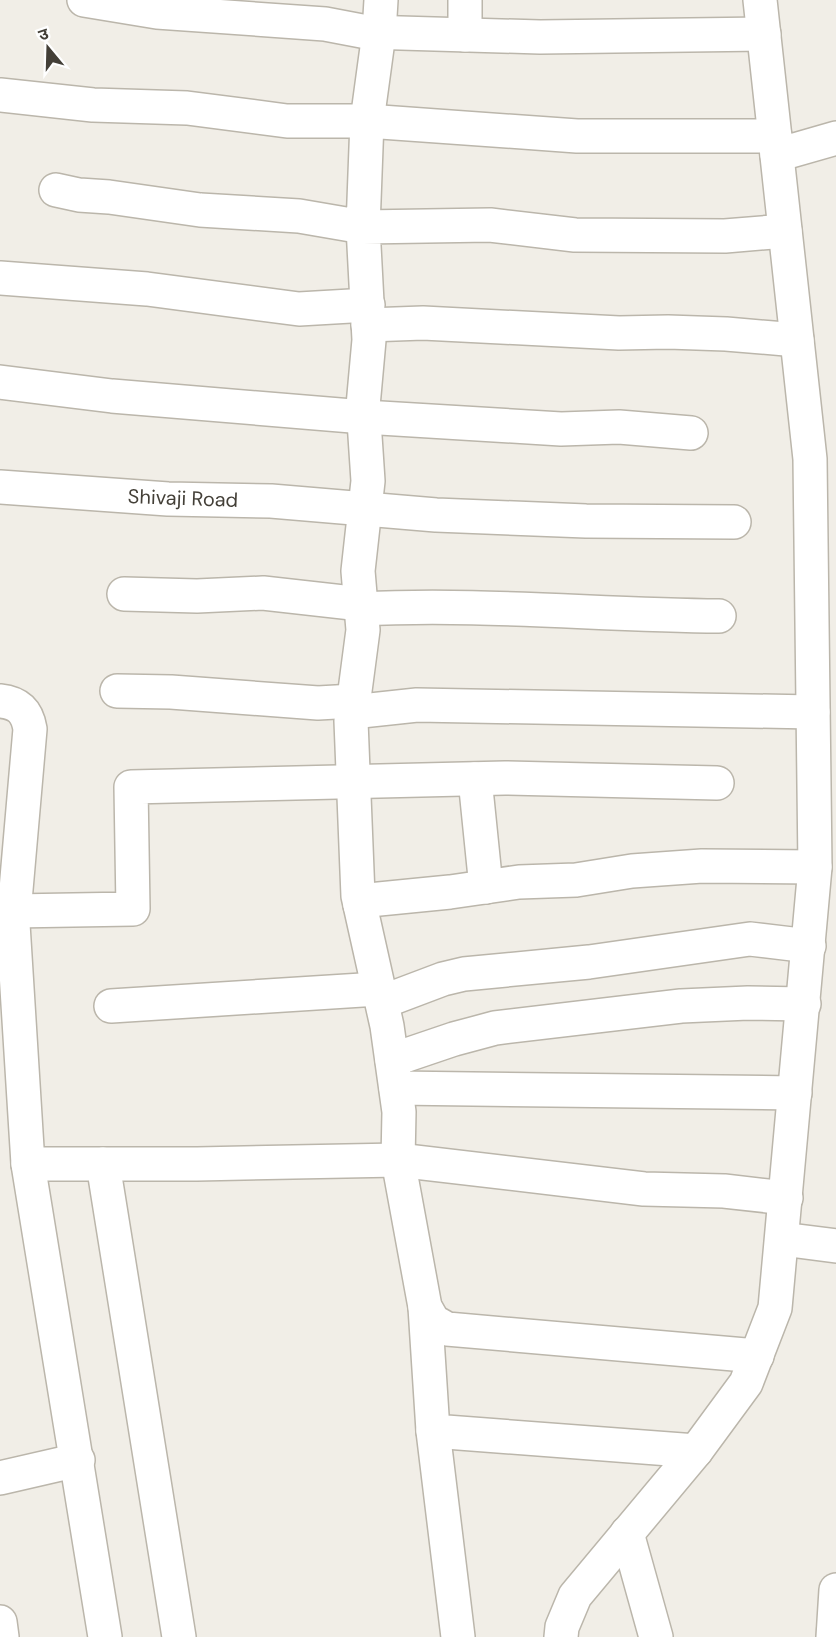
<svg xmlns="http://www.w3.org/2000/svg" width="836" height="1637" viewBox="0 0 836 1637" font-family="'DM Sans','Noto Sans Devanagari',sans-serif">
<style>
.lines{fill:none;stroke-linecap:round;stroke-linejoin:round}
.minor-casing{stroke:#bbb6ab;stroke-width:36}
.minor{stroke:#fff;stroke-width:33}
.labels{text-anchor:middle;dominant-baseline:central;stroke-width:4.5;stroke-linejoin:round;paint-order:stroke}
.street-label{font-size:20px;fill:#433f37;stroke:#fff}
</style>
<rect width="100%" height="100%" fill="#f1eee7"/>
<g class="lines">
<g class="minor-casing">
<g id="minor">
<polyline points="84,0 157,12 325,24 367,32 540,37 764,34"/>
<polyline points="465,0 465,35"/>
<polyline points="0,95 93,105 187,108 287,121 367,121 577,136 775,136"/>
<polyline points="777,155 836,138"/>
<polyline points="56,190 79,195 109,197 200,210 299,216 363,227 367,121 379,33 381,0"/>
<polyline points="0,278 147,289 299,309 368,305"/>
<polyline points="368,325 423,323 619,333 668,332 726,334 797,340"/>
<polyline points="0,382 112,396 364,417 561,429 619,427 691,433"/>
<polyline points="0,487 168,499 271,501 436,515 586,521 734,522"/>
<polyline points="124,594 197,596 263,593 361,604"/>
<path d="M361 609C480 603 600 615 719 616"/>
<polyline points="117,691 171,692 318,703 354,701"/>
<path d="M0 701C19 703 27 711 30 729L13 924 28 1164 105 1637"/>
<polyline points="352,712 417,705 813,712"/>
<polyline points="475,779 486,887"/>
<polyline points="360,905 369,900 450,892 519,882 576,880 632,871 702,866 815,867"/>
<polyline points="13,911 133,909 131,787 505,778 717,783"/>
<polyline points="382,1002 443,979 464,974 589,962 750,939 809,946"/>
<polyline points="111,1006 378,989"/>
<polyline points="392,1060 454,1039 495,1028 681,1006 748,1003 804,1004"/>
<polyline points="396,1088 795,1093"/>
<polyline points="28,1164 197,1164 398,1160 644,1189 724,1191 786,1198"/>
<polyline points="103,1164 179,1637"/>
<polyline points="782,1239 836,1246"/>
<polyline points="425,1307 433,1431 696,1451"/>
<polyline points="757,1356 447,1329 433,1321 425,1307 398,1160 399,1112 387,1026 358,896 351,721 363,630 358,571 368,481 363,406 369,340 363,227 490,225 575,235 725,236 785,231"/>
<polyline points="433,1431 458,1637"/>
<polyline points="0,1478 78,1460"/>
<polyline points="627,1533 656,1637"/>
<polyline points="0,1622 2,1637"/>
<polyline points="561,1637 562,1627 575,1596 696,1451 746,1383 775,1308 815,867 810,459 760,0"/>
<polyline points="833,1637 836,1590"/>
</g>
</g>
<use href="#minor" class="minor"/>
</g>
<g class="labels">
<g class="street-label">
<text transform="translate(183 498) rotate(2)">Shivaji Road</text>
</g>
</g>
<g transform="translate(48 48) rotate(341)" stroke="#ffffff" stroke-width="4.5" paint-order="stroke">
<path d="M0-4.5L10 22L0 15L-10 22Z" fill="#433f37"/>
<text y="-9" font-size="16" font-weight="bold" text-anchor="middle" fill="#433f37">उ</text>
</g>
</svg>
